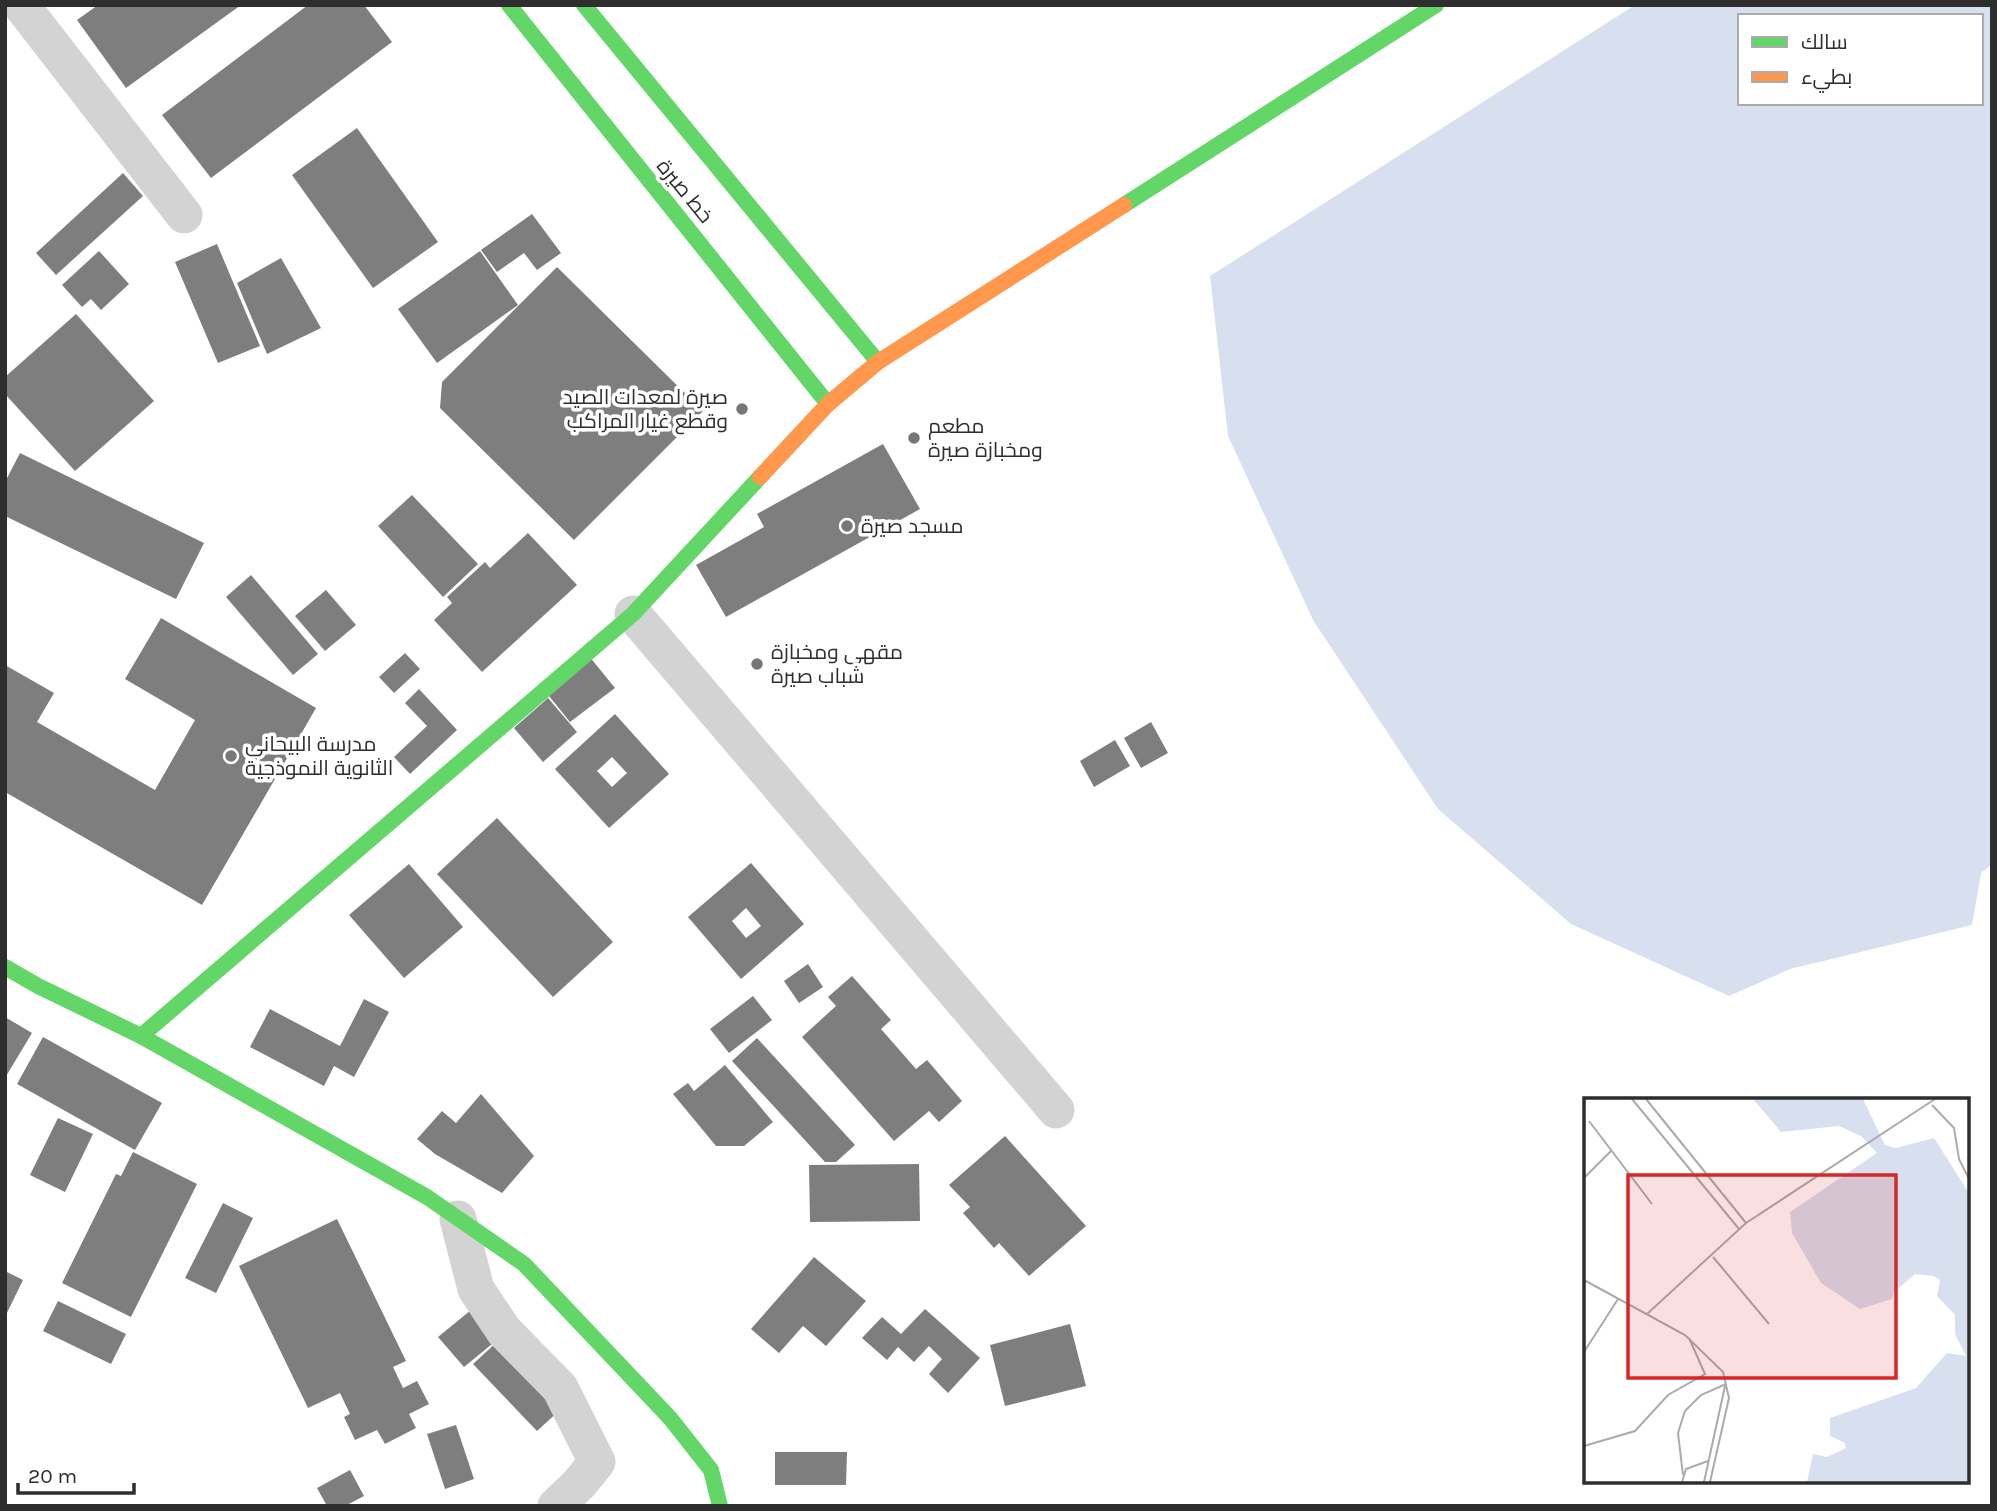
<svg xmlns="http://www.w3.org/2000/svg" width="1997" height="1511" viewBox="0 0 1997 1511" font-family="Karla,Cairo,sans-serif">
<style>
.water{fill:#d8e0f0;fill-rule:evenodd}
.building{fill:#7e7e7e;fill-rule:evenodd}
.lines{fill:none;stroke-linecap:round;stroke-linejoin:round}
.street{stroke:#d3d3d3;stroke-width:37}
.fast{stroke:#63d668;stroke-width:16}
.slow{stroke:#ff974d;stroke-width:16}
.poi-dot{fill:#777;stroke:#fff;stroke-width:2.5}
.labels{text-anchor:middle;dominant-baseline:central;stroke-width:7;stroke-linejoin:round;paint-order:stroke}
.street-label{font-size:21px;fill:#2e2e2e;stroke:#fff}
.poi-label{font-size:21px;fill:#2e2e2e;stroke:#fff;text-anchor:start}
.inset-road{fill:none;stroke:#ababab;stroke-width:2}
.view{fill:#d62828;fill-opacity:0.15;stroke:#d62828;stroke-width:3.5}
.inset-edge{fill:none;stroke:#2e2e2e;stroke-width:3.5}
</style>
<rect width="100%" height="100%" fill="#fff"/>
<path class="water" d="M1635 5H1992V864L1981 873 1972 925 1790 969 1729 996 1571 924 1438 809 1313 620 1228 436 1210 276ZM1740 16H1981V103H1740Z"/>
<g class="building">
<polygon points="98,5 241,5 126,88 77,20"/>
<polygon points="308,5 364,5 392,42 211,178 162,115"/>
<polygon points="357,128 438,242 373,288 292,175"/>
<polygon points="123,173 143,196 56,275 36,253"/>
<polygon points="532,214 561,253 537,270 524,253 497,272 481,250"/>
<polygon points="217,244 260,346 218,363 175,262"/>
<polygon points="99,251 129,284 101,310 91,299 82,307 62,285"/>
<polygon points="480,251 518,305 437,363 398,309"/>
<polygon points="281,258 321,328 267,354 237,283"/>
<polygon points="557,267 703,411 574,540 440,408 442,382"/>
<polygon points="76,314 154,401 75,471 5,394 5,377"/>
<polygon points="883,444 920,509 726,617 696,565 764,527 757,514"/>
<polygon points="20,453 204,543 176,599 5,516 5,482"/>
<polygon points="412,495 478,564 443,597 378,526"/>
<polygon points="528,533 577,585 482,672 434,620 452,603 447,597 485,562 490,568"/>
<polygon points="251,575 318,654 293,675 226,597"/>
<polygon points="326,590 356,625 325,651 295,616"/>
<polygon points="161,618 316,708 202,905 5,792 5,665 54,693 37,722 155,790 195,720 125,679"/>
<polygon points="405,653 420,669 394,693 379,677"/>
<polygon points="589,656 615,688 570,722 545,691"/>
<polygon points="419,689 457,730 410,774 394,757 427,726 405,703"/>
<polygon points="548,698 577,732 543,762 514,728"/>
<path d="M615 714 669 774 609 828 555 769ZM612 757 627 773 612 787 597 771Z"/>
<polygon points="1151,722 1168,753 1141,768 1124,738"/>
<polygon points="1115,740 1130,766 1094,787 1080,761"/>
<polygon points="497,818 613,942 553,997 437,874"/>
<path d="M751 863 804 924 741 979 688 917ZM746 908 761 926 746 938 732 921Z"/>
<polygon points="409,864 463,927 404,978 349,915"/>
<polygon points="808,964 823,987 799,1003 784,981"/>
<polygon points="852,976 891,1020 881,1029 916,1069 927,1060 962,1101 939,1122 929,1111 894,1141 802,1037 836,1006 828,997"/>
<polygon points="753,996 772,1020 729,1053 710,1029"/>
<polygon points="364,999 389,1012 354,1077 334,1066 324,1086 250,1047 270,1009 340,1046"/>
<polygon points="5,1017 32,1033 5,1078"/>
<polygon points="43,1037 162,1103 135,1150 17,1084"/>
<polygon points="757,1038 855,1145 836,1162 825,1162 732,1061"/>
<polygon points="725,1065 773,1122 744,1146 716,1146 673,1094 688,1083 694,1091"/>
<polygon points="481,1094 534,1156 502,1193 435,1154 417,1139 442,1111 456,1123"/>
<polygon points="58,1118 93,1134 65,1192 30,1175"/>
<polygon points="1005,1136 1086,1226 1029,1276 999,1243 994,1248 963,1213 970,1207 949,1185"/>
<polygon points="133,1152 197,1184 131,1317 62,1283 116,1174 121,1176"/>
<polygon points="919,1164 920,1221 810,1222 809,1165"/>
<polygon points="223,1203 253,1218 216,1293 185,1278"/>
<polygon points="337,1219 406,1361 393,1367 403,1388 417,1381 429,1404 409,1414 416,1428 385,1444 377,1430 355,1440 344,1417 350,1414 340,1393 308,1408 239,1266"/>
<polygon points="814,1257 866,1301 826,1346 803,1326 779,1353 751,1329"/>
<polygon points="5,1271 23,1280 5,1317"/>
<polygon points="493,1292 519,1322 464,1367 438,1337"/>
<polygon points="58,1301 126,1334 111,1364 43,1331"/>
<polygon points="925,1309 980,1358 948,1393 929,1374 942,1359 929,1346 914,1362 898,1347 887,1360 862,1338 882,1317 901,1334"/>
<polygon points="1070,1324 1086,1386 1005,1406 990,1345"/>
<polygon points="498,1341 561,1409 537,1431 473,1364"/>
<polygon points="456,1425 474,1479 445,1489 427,1434"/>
<polygon points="775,1452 847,1452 846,1485 775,1485"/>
<polygon points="350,1470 364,1496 345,1506 327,1506 317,1488"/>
</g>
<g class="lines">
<g class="street">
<polyline points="21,5 184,215"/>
<polyline points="633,614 1056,1110"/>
<polyline points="458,1219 476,1289 504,1331 560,1388 597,1462 579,1484 556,1506"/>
</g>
<g class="fast">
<polyline points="509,5 828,404"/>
<polyline points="584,5 878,362"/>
<polyline points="1124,205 1436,5"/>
<polyline points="5,967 38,986 141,1036 427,1197 524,1264 670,1418 711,1470 720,1506"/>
<polyline points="141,1036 633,614 760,477"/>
</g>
<polyline class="slow" points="760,477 828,404 878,362 1124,205"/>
</g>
<g class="poi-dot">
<circle cx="742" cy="409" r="7"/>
<circle cx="914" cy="438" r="7"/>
<circle cx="847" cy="526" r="7"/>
<circle cx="757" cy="664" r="7"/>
<circle cx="231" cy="756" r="7"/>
</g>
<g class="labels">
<g class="street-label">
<text transform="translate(685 191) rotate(51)">خط صيرة</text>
</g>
<g class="poi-label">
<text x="728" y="397" text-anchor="end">صيرة لمعدات الصيد<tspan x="728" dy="24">وقطع غيار المراكب</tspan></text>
<text x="928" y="426">مطعم<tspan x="928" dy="24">ومخبازة صيرة</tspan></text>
<text x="861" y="526">مسجد صيرة</text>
<text x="771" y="652">مقهى ومخبازة<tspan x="771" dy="24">شباب صيرة</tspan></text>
<text x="245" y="744">مدرسة البيحاني<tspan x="245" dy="24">الثانوية النموذجية</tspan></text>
</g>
</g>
<g transform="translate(1584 1098)">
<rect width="385" height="385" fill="#fff"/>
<path d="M169 1H279L301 47 312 50 350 40 385 95V384H223L229 356 243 359 262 350 261 345 246 338V320L332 290 363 255 382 258 371 236V217L353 198 356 182 350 178 331 176 310 194 308 201 276 211 237 185 208 135 206 114 293 55 277 38 255 28 197 34Z" fill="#d8e0f0"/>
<path class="inset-road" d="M48 1 155 131M62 1 162 125M348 7 370 30 375 61 385 81M5 23 68 106M0 80 27 53M129 159 185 226M0 182 101 237 139 274 145 300 126 384M63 216 162 125 351 1M0 254 34 201M0 348 51 333 84 297 121 276 105 240M99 377 94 335 101 313 117 297 142 286M98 384 102 371 124 363M120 384 141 288"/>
<path class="view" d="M44 77H312V280H44Z"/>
<rect width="385" height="385" class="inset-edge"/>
</g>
<rect width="1997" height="1511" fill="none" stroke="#2e2e2e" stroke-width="14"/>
<rect x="1738" y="14" width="245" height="91" fill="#ffffff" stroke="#ababab" stroke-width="2"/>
<rect x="1752" y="37" width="35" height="10" fill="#63d668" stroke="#ababab" stroke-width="2"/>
<text x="1801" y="49" font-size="21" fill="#2e2e2e">سالك</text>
<rect x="1752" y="72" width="35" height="10" fill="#ff974d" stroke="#ababab" stroke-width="2"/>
<text x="1801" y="84" font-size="21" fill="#2e2e2e">بطيء</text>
<path d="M18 1483v10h116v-10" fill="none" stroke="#2e2e2e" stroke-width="3.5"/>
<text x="28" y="1483" font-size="21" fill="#2e2e2e" stroke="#ffffff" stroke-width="5" paint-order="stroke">20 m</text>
</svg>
